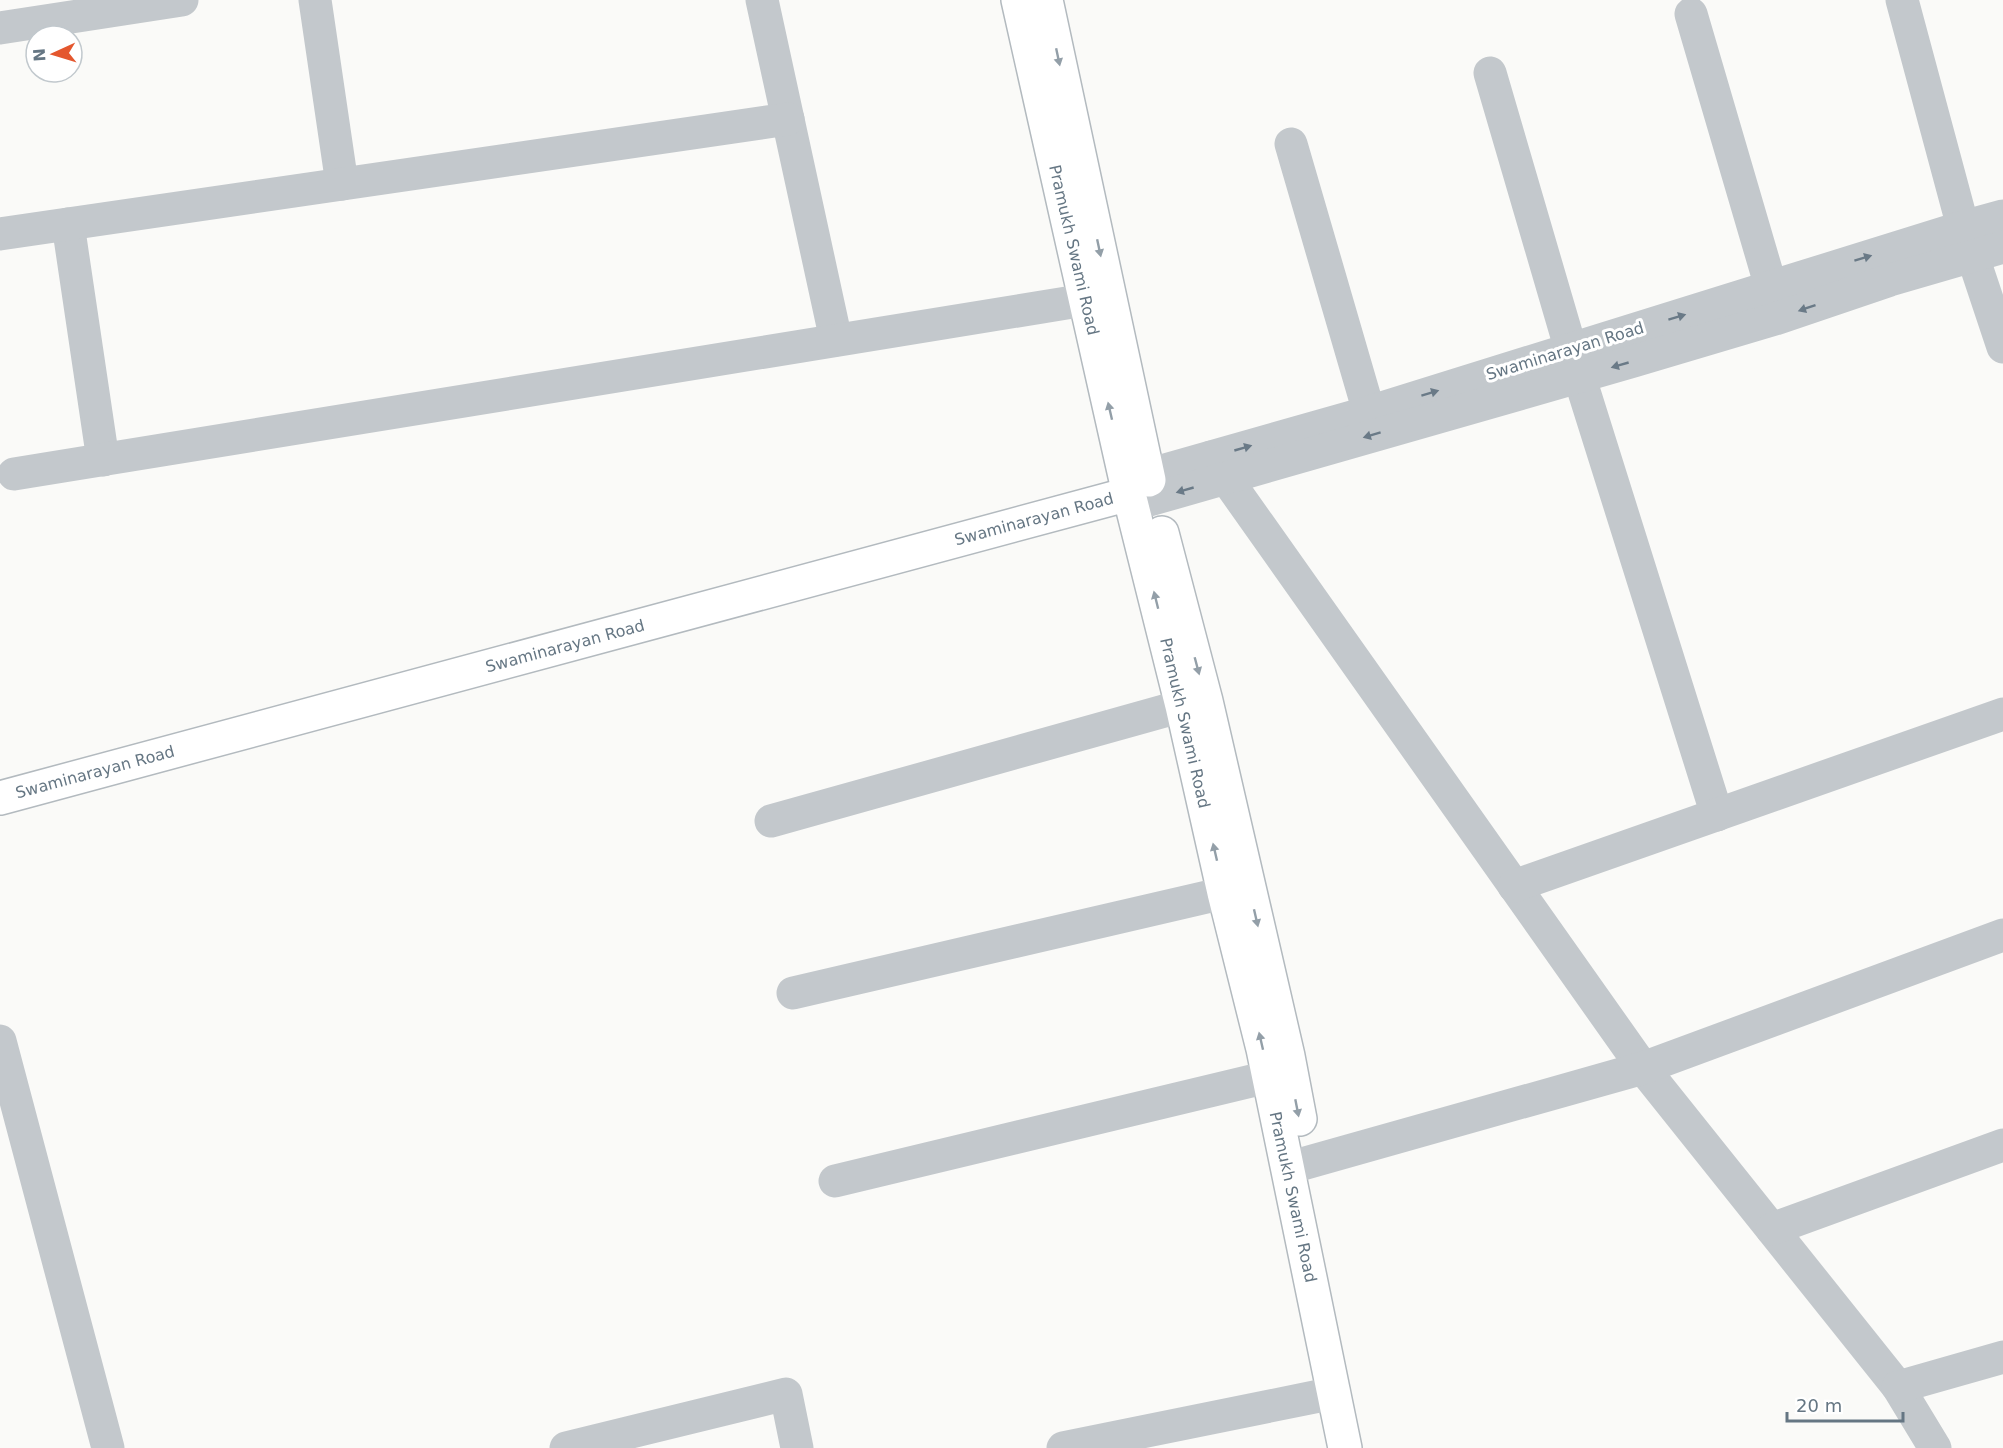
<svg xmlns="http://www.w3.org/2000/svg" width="2003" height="1448" viewBox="0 0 2003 1448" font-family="'DejaVu Sans',sans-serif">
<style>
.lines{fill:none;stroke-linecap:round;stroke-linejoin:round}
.secondary-casing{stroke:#b3babf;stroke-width:36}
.minor{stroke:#c3c8cc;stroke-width:33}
.tertiary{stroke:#c3c8cc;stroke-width:33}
.secondary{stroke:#fff;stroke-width:33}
.oneway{fill:#939fa8}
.oneway2{fill:#6a7a87}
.labels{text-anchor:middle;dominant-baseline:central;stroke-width:6;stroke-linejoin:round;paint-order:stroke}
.street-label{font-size:16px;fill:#657683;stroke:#fff}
</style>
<rect width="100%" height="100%" fill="#fafaf8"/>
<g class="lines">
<g class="secondary-casing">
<g id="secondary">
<polyline points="1018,0 1129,494 1182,706 1224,893 1263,1049 1345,1448"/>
<polyline points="1046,0 1149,480"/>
<polyline points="1162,533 1206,701 1288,1056 1300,1119"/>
<polyline points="0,798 1129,494"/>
</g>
</g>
<g class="minor">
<polyline points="315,0 342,184"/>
<polyline points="762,0 836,340"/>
<polyline points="1902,0 1963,227 2003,347"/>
<polyline points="1691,14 1771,287"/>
<polyline points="0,28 182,0"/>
<polyline points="1490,73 1571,350 1717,815"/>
<polyline points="1291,144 1369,412"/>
<polyline points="68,224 103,460"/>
<polyline points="0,234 788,119"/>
<polyline points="1211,457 1643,1068 1898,1387 1935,1448"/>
<polyline points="14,474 1085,300"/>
<polyline points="771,821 1182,706"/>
<polyline points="1514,886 2003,714"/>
<polyline points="793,993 1224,893"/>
<polyline points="0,1041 108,1448"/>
<polyline points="1288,1168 1643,1068 2003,935"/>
<polyline points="835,1181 1268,1077"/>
<polyline points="1772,1229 2003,1145"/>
<polyline points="1898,1387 2003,1357"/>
<polyline points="566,1448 786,1394 797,1448"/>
<polyline points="1063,1448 1334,1393"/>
</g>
<g class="tertiary">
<polyline points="1126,481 1369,412 1963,227 2003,216"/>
<polyline points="1132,505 1634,361 1775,319 1890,280 2003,247"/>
</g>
<use href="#secondary" class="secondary"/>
</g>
<defs><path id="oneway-solid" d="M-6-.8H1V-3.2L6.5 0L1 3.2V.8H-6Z" transform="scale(1.5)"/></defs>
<g class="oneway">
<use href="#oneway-solid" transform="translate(1058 57) rotate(78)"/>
<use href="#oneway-solid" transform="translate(1099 248) rotate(78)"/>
<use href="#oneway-solid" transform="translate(1110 411) rotate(-103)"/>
<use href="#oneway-solid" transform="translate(1156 600) rotate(-104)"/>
<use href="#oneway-solid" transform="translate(1197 666) rotate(75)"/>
<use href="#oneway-solid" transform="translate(1215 852) rotate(-103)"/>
<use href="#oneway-solid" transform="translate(1256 918) rotate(77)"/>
<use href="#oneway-solid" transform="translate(1261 1041) rotate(-103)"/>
<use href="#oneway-solid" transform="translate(1297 1108) rotate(79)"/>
</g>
<g class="oneway2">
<use href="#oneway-solid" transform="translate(1863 258) rotate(-17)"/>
<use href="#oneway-solid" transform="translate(1807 308) rotate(161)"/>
<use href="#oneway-solid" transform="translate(1677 317) rotate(-17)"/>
<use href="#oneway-solid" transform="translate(1620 365) rotate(164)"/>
<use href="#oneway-solid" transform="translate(1430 393) rotate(-17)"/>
<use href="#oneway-solid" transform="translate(1372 435) rotate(163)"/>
<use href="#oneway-solid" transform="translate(1243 448) rotate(-16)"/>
<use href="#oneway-solid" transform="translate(1185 490) rotate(164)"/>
</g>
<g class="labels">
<g class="street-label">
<text transform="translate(1074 250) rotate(77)">Pramukh Swami Road</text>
<text transform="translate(1565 351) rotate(-17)">Swaminarayan Road</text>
<text transform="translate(1034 519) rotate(-15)">Swaminarayan Road</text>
<text transform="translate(565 646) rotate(-15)">Swaminarayan Road</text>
<text transform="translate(1185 723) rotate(77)">Pramukh Swami Road</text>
<text transform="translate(95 772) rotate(-15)">Swaminarayan Road</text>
<text transform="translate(1293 1197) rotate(78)">Pramukh Swami Road</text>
</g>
</g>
<g transform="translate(54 54) rotate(266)"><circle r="28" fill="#ffffff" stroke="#c1c8cd" stroke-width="1.5"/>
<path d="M0-4.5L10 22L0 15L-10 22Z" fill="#e4572e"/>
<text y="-9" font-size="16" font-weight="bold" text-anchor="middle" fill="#657683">N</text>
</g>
<path d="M1787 1412v9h116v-9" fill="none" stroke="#657683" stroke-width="3"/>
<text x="1796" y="1412" font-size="18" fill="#657683" stroke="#ffffff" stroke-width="4.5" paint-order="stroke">20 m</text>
</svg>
